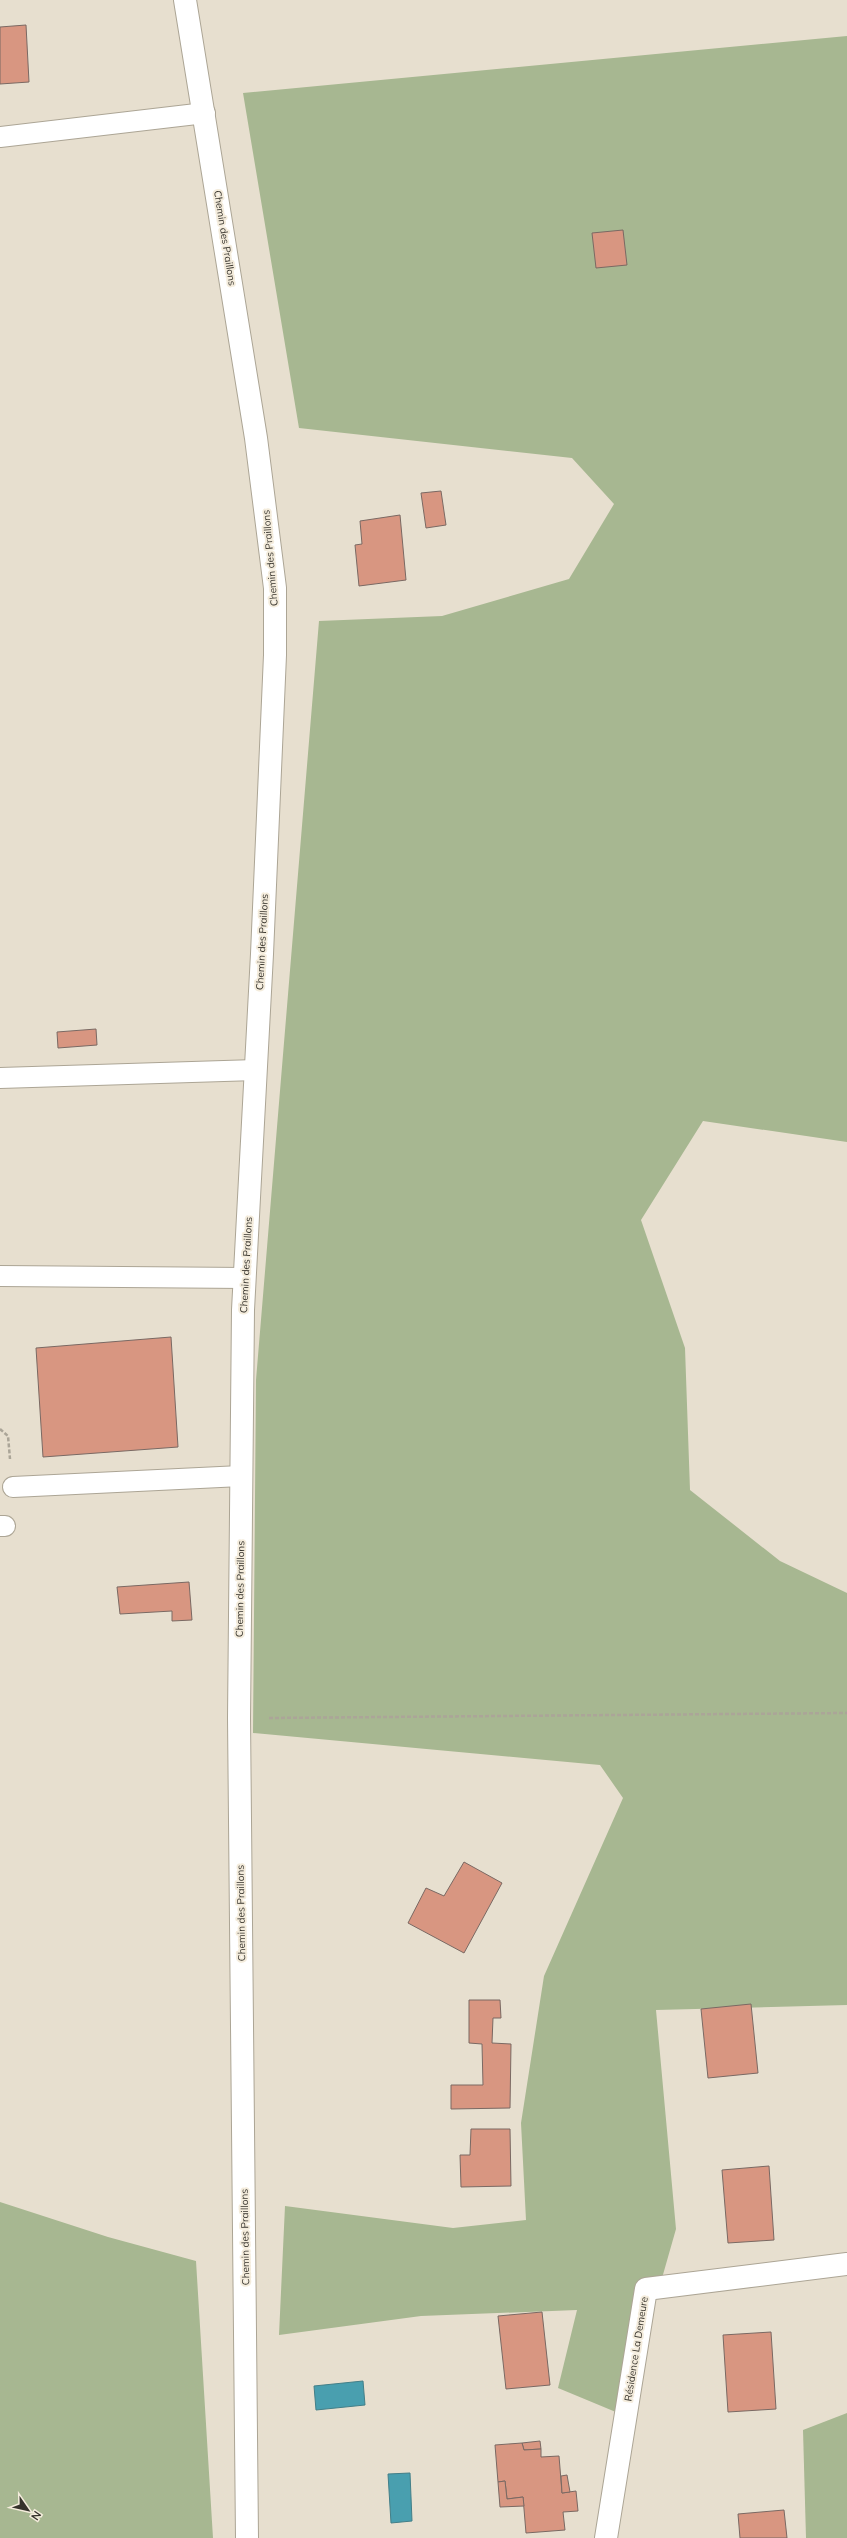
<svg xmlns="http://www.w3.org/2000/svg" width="847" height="2538" viewBox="0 0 847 2538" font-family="Mulish,sans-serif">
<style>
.green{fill:#a7b791}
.water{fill:#499faf;stroke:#437f88}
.building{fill:#d89681;stroke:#7a6963}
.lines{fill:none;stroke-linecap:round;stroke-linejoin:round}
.service-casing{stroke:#aca595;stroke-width:22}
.minor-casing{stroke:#aca595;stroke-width:24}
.path{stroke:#aba598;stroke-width:2.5;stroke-dasharray:4 2;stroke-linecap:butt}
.service{stroke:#fff;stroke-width:20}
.minor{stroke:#fff;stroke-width:22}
.labels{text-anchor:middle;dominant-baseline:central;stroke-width:4;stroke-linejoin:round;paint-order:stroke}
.street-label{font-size:10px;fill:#36332c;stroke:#f4ecdc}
</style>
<rect width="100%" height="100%" fill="#e7dfcf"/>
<g class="green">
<polygon points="847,36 847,1142 703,1121 641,1220 685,1348 690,1490 780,1561 847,1593 847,2005 656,2010 676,2229 623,2415 558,2388 577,2310 421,2316 279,2335 285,2206 453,2228 526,2220 521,2123 544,1976 623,1798 600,1765 253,1733 256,1380 319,621 442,616 569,579 614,504 572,458 299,428 243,93"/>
<polygon points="0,2202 108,2237 196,2261 213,2538 0,2538"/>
<polygon points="847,2413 847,2538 806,2538 803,2430"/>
</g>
<g class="water">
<polygon points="363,2381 365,2405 316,2410 314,2386"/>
<polygon points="410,2473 412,2521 391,2523 388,2474"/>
</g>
<g class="building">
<polygon points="26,25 29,82 0,84 0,27"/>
<polygon points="623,230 627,265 596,268 592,233"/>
<polygon points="441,491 446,525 426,528 421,493"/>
<polygon points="400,515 406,580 359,586 355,545 362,544 360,521"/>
<polygon points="96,1029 97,1045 58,1048 57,1032"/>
<polygon points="171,1337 178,1447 43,1457 36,1348"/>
<polygon points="189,1582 192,1620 172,1621 172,1611 120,1614 117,1587"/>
<polygon points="464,1862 502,1883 464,1953 408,1923 426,1888 444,1896"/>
<polygon points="469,2000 500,2000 501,2018 493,2018 492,2043 511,2044 510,2108 451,2109 451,2085 483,2085 482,2044 469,2043"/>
<polygon points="751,2004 758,2073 708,2078 701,2009"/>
<polygon points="471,2129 510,2129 511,2186 461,2187 460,2155 470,2155"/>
<polygon points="769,2166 774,2240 728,2243 722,2170"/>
<polygon points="542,2312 550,2385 506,2389 498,2316"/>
<polygon points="771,2332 776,2409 728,2412 723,2335"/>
<polygon points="540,2441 541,2449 524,2450 522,2443"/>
<polygon points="522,2443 524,2450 541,2449 541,2457 559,2456 562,2493 576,2491 578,2511 563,2512 565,2530 526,2533 523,2497 507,2499 505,2481 498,2482 495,2445"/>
<polygon points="567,2475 570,2492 562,2493 561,2476"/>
<polygon points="505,2481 507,2499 523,2497 524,2506 500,2507 498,2482"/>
<polygon points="784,2510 787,2538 740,2538 738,2514"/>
</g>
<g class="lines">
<g class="service-casing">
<g id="service">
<polyline points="0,137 205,113"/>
<polyline points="0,1078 256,1070"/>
<polyline points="0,1276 245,1278"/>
<polyline points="13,1487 241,1476"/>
<polyline points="0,1526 5,1526"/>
</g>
</g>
<g class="minor-casing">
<g id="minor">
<polyline points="185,0 256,438 275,588 275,655 262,954 243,1310 239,1718 247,2538"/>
<polyline points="606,2538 646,2289 847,2264"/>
</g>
</g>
<g class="path">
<polyline points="0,1429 8,1436 10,1459"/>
<polyline points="269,1718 847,1713"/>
</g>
<use href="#service" class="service"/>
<use href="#minor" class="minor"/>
</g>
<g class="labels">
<g class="street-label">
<text transform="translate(225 238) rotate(81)">Chemin des Praillons</text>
<text transform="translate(270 558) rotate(-95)">Chemin des Praillons</text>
<text transform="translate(262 942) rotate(-87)">Chemin des Praillons</text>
<text transform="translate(246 1265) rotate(-87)">Chemin des Praillons</text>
<text transform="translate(240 1589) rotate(-89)">Chemin des Praillons</text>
<text transform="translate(241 1913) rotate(-91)">Chemin des Praillons</text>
<text transform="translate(245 2237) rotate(-91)">Chemin des Praillons</text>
<text transform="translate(636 2349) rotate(-81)">Résidence La Demeure</text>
</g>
</g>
<g transform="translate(28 2510) rotate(124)" stroke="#f4ecdc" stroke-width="3" paint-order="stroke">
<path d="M0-3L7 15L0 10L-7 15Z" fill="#36332c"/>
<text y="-6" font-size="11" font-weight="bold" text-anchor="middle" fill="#36332c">N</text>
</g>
</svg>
